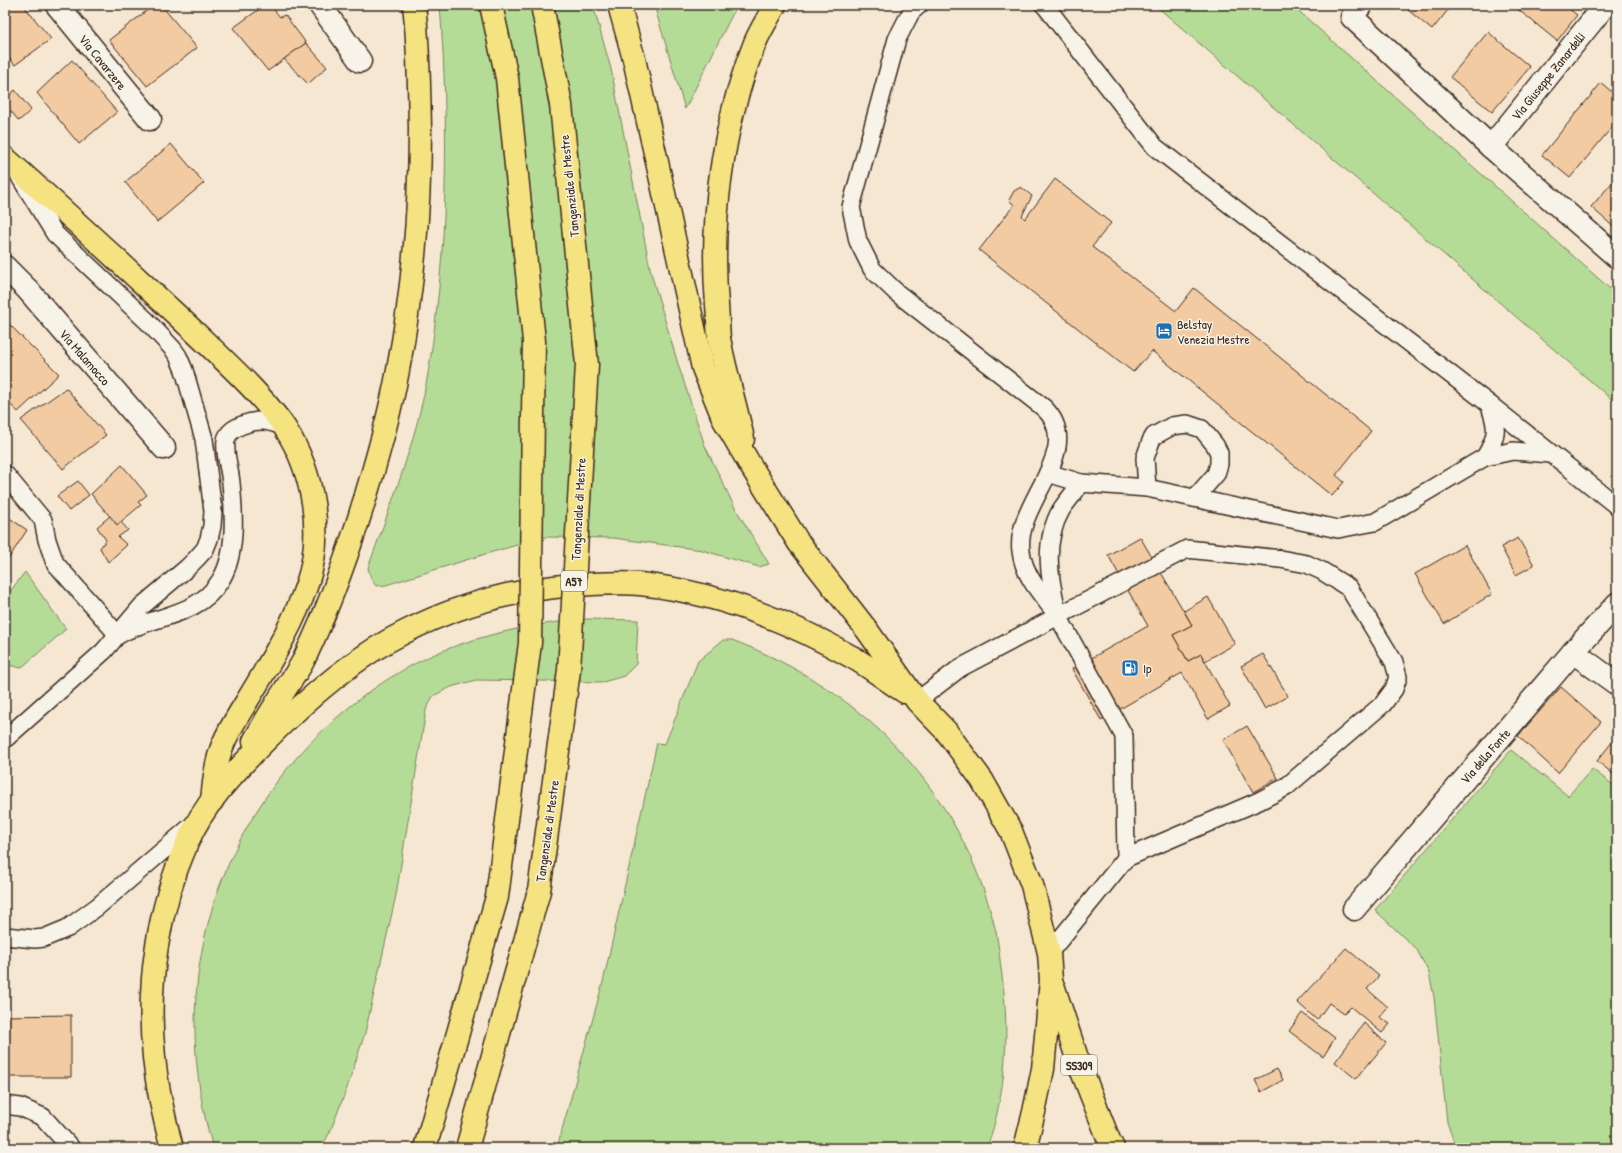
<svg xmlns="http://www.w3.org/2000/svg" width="1622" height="1153" viewBox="0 0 1622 1153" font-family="'Patrick Hand',sans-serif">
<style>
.green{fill:#b5dc97;stroke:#78835a}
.building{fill:#f2cba2;stroke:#3b2a1e}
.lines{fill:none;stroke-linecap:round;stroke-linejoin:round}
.service-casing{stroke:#3b2a1e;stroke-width:20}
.minor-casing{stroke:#3b2a1e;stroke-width:25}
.motorway-casing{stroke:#3b2a1e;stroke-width:25}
.service{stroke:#f7f3e8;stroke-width:17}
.minor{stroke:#f7f3e8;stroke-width:22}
.motorway{stroke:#f5e382;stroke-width:22}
.motorway-bridge-casing{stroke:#3b2a1e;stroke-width:25;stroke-linecap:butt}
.motorway-bridge{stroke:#f5e382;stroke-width:22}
.labels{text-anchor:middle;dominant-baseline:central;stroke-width:3;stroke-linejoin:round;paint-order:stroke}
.shield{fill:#f7f3e8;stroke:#73665b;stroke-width:1}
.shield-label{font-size:12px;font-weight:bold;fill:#3b2a1e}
.street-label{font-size:13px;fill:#3b2a1e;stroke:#f7f3e8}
.poi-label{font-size:13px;fill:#3b2a1e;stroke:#f7f3e8;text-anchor:start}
</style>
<rect width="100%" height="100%" fill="#f6e7d3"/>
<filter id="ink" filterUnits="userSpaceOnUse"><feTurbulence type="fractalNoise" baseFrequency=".025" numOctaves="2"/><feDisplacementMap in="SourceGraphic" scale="8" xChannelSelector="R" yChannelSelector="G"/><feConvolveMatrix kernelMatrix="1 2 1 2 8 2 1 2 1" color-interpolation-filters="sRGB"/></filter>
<g filter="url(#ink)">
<g class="green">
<path d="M440 5H593L611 69 651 273 678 364 705 446 734 506 769 564 759 567 702 550 651 543 613 538 545 537 482 555 386 585 376 586 371 578 368 568C388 512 410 457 423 399 431 363 435 325 439 288 448 194 447 99 440 5Z"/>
<polygon points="654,5 737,5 685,109"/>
<polygon points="1155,5 1292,5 1617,295 1617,404"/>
<polygon points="25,572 66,629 21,668 5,664 5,598"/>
<path d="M586 619 638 620 636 664 624 676 603 682 476 680 451 687 433 696 426 710 396 895 365 1033 347 1088 330 1132 321 1148H213C167 993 210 832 331 723 368 689 413 660 461 644 502 630 544 623 586 619Z"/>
<path d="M723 640H732C865 690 963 793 996 932 999 947 1000 962 1002 976 1010 1033 1006 1094 987 1148H557L603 982 657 743 665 744 698 661Z"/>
<polygon points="1511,750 1568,796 1592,769 1617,788 1617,1148 1456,1148 1447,1122 1434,997 1429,973 1417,950 1375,910"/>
</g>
<g class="building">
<polygon points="5,5 23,5 51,39 15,65 5,53"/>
<polygon points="154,5 161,5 197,48 147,86 109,40"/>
<polygon points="265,5 270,5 280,17 285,15 306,43 268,71 233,28"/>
<polygon points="1412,5 1452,5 1432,30 1408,10"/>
<polygon points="1517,5 1564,5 1577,15 1557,41 1515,7"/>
<polygon points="1488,32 1530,67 1492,112 1450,77"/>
<polygon points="306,43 327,67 308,84 284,59"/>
<polygon points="72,60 117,112 79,144 37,93"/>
<polygon points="1601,83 1617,96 1617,121 1570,178 1542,155"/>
<polygon points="15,90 31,110 19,121 5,104 5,99"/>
<polygon points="171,144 204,183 157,222 125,182"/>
<polygon points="1617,177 1617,230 1591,207"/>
<polygon points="1055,179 1111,223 1092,247 1176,311 1194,288 1371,431 1336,475 1344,482 1332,496 1152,351 1133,372 979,250 1014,205 1009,200 1014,191 1021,187 1032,196 1022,216 1025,219"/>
<polygon points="9,324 59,374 18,412 5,399 5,328"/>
<polygon points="66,388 106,435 63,469 21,420"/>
<polygon points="122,465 147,495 138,502 141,505 117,525 91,494"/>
<polygon points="78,481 89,495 69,511 57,496"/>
<polygon points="5,515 27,530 5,564"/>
<polygon points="110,516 117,525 121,522 128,530 118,537 127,545 108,562 100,548 106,540 97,527"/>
<polygon points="1140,537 1192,625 1173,635 1188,661 1201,654 1230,706 1208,719 1182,673 1101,720 1072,669 1148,626 1108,555"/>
<polygon points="1518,538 1534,565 1516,575 1501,547"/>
<polygon points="1465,545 1492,594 1444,624 1415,574"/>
<polygon points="1208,597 1235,644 1205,661 1201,654 1188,661 1173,635 1192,625 1184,611"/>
<polygon points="1263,654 1288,696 1265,709 1241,666"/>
<polygon points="1561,687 1601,722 1558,773 1518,736"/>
<polygon points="1247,726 1278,778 1253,792 1223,740"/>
<polygon points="1617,736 1617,777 1597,761"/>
<polygon points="1346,948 1379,976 1367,989 1388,1007 1379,1017 1390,1024 1382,1033 1351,1007 1344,1014 1329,1003 1317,1020 1297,1002"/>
<polygon points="1302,1013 1335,1038 1323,1057 1289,1031"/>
<polygon points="71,1015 71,1077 5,1077 5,1016"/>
<polygon points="1364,1023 1386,1043 1356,1079 1335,1062"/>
<polygon points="1277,1069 1283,1080 1261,1092 1255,1080"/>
</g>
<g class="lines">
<g class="service-casing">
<g id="service">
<path d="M919 5 911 12 897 39 851 207 858 241 872 269 897 293 1044 408C1087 450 1014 503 1021 551 1024 577 1043 596 1058 616"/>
<polyline points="1044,5 1047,8 1155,147 1489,404 1617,506"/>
<polyline points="1485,457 1513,451 1551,454"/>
<path d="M1048 473 1081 483 1147 488 1338 529 1375 522 1485 457C1498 436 1498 427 1489 404"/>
<polyline points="5,474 43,520 47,540 55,563 118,635"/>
<polyline points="1147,488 1145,458 1151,441 1154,436 1172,426 1187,424 1202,429 1215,445 1219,453 1219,464 1216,474 1195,498"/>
<path d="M1057 610C1049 577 1043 542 1061 510 1067 501 1075 492 1081 483"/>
<polyline points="1058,616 1187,549 1280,559 1307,564 1322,571 1349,588 1394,662 1398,677 1394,689 1383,704 1286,787 1259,801 1126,858"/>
<path d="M120 634C154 615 198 617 220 581 237 555 234 512 231 483 230 469 224 454 226 440 229 427 250 421 262 421 270 421 277 424 285 427"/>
<polyline points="917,701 960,668 1058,616 1124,736 1126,858 1049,953"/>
<polyline points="5,739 104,651 142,606 187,568 197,558 205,549 209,539 212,526 213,511 204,439 184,370 178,356 173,349 147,321 55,234 20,177"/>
<polyline points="5,936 35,939 44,938 68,928 97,907 194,824"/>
<polyline points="5,1105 20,1107 43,1117 71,1148"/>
</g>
</g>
<g class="minor-casing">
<g id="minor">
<polyline points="57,5 150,119"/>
<polyline points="320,5 360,61"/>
<polyline points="1361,5 1352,17 1491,147 1617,257"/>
<polyline points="1491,147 1605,5"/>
<polyline points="5,267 28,290 164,448"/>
<polyline points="1573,652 1617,684"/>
<polyline points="1354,909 1573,652 1617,604"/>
</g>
</g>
<g class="motorway-casing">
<g id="motorway">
<polyline points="619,5 634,59 703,368 724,420 749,463 799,543 867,630 917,701 946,731 982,780 1011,831 1032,885 1049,953 1051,980 1043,1069 1034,1112 1025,1148"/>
<path d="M5 158C65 211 123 265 181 319 205 342 229 364 252 388 264 401 276 414 285 428 314 473 324 534 307 584 293 626 269 664 247 701 239 714 230 728 224 742 216 760 214 781 212 801"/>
<path d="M743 439C736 406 725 371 719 338 718 327 718 316 717 305 710 220 722 128 753 48 758 33 768 19 775 5"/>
<path d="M254 741C264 723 275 705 286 688 293 677 301 667 306 655 327 611 344 565 359 518 374 470 389 420 398 370 413 290 420 209 420 128 419 87 419 46 414 5"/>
<polyline points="1054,988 1079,1064 1109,1140 1113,1148"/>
<path d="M172 1148C164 1118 157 1088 154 1057 146 985 158 909 187 843 203 805 232 775 260 746 301 704 352 658 405 632 458 605 517 589 576 585 597 584 619 582 640 584 714 592 787 620 852 657 870 667 887 681 905 692"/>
</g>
</g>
<use href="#service" class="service"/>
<use href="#minor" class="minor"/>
<use href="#motorway" class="motorway"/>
<g class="motorway-bridge-casing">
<g id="motorway-bridge">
<polyline points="425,1148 497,897 530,643 534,341 507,78 491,5"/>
<polyline points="467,1148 539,891 569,670 587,365 561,105 542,5"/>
</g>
</g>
<use href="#motorway-bridge" class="motorway-bridge"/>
</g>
</g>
<defs>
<g id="hotel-square" transform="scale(0.9)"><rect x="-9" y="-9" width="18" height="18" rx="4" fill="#1f6fb2" stroke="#f7f3e8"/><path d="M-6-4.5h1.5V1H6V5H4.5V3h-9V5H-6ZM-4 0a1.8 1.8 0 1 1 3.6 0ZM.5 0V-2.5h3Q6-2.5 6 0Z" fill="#fff"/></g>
<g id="fuel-square" transform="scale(0.9)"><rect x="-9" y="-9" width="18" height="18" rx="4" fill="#1f6fb2" stroke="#f7f3e8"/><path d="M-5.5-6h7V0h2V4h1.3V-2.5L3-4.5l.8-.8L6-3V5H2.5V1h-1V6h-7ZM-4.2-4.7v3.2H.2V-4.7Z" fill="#fff"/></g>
</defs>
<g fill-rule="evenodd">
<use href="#hotel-square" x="1164" y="331"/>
<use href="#fuel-square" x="1130" y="668"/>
</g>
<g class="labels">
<g class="shield">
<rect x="561" y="571" width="26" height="20" rx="3"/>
<rect x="1061" y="1055" width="36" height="20" rx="3"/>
</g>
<g class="shield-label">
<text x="574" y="581">A57</text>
<text x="1079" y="1065">SS309</text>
</g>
<g class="street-label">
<text transform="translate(103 62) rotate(51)">Via Cavarzere</text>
<text transform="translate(1548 76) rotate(-51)">Via Giuseppe Zanardelli</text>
<text transform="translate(569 186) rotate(-96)">Tangenziale di Mestre</text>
<text transform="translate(85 357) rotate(49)">Via Malamocco</text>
<text transform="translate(578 509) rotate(-87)">Tangenziale di Mestre</text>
<text transform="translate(1485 756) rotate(-49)">Via della Fonte</text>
<text transform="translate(547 831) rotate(-82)">Tangenziale di Mestre</text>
</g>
<g class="poi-label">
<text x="1177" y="324">Belstay<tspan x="1177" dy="15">Venezia Mestre</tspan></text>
<text x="1143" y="668">Ip</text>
</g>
</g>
<rect width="1622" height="1153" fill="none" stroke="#f7f3e8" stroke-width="20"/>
<rect x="10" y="10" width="1602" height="1133" fill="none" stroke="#3b2a1e" stroke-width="1.5" filter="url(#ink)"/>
</svg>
